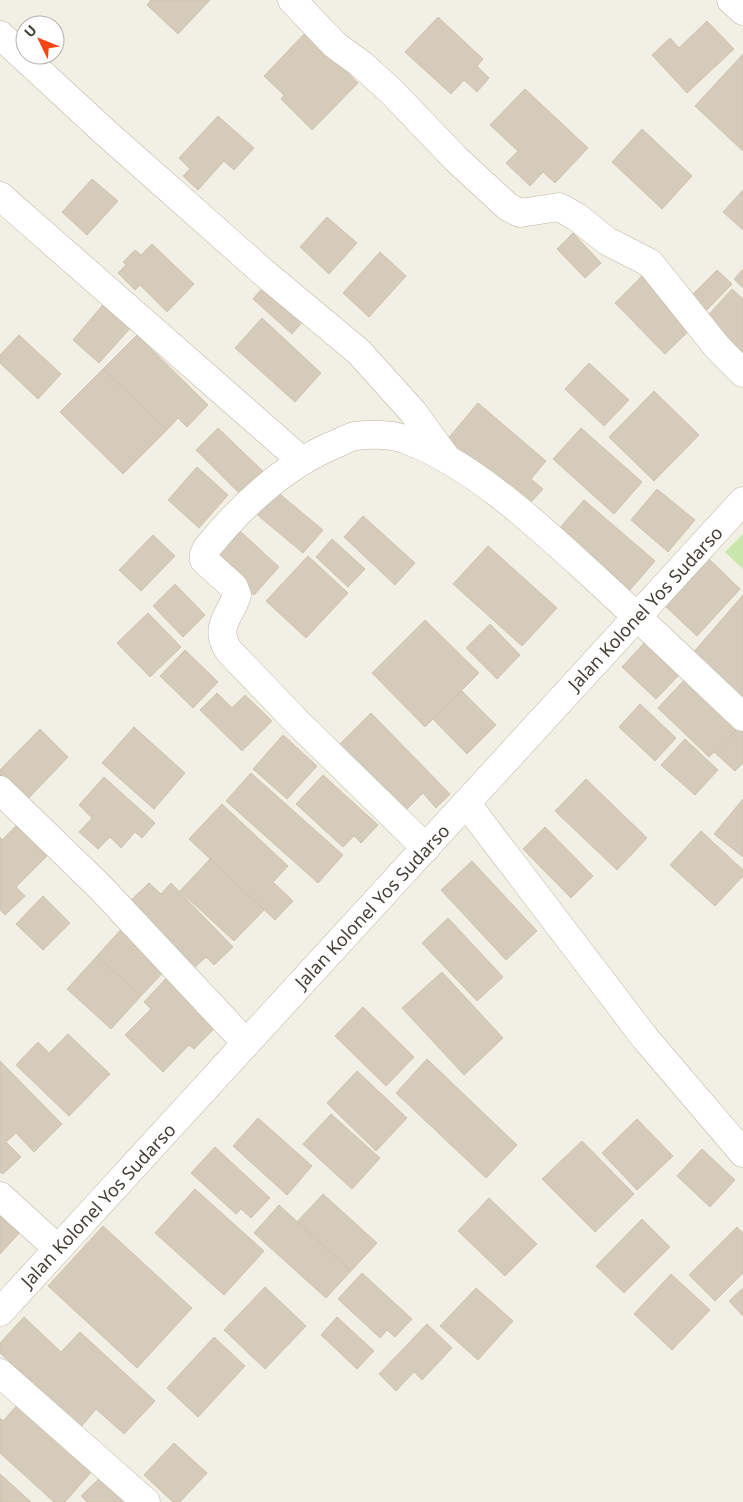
<svg xmlns="http://www.w3.org/2000/svg" width="743" height="1502" viewBox="0 0 743 1502" font-family="'Noto Sans',sans-serif">
<style>
.green{fill:#c9e7ac}
.building{fill:#d4cbba;stroke:#cec3ad}
.lines{fill:none;stroke-linecap:round;stroke-linejoin:round}
.minor-casing{stroke:#bdb7a7;stroke-width:29}
.minor{stroke:#fff;stroke-width:28}
.labels{text-anchor:middle;dominant-baseline:central;stroke-width:4;stroke-linejoin:round;paint-order:stroke}
.street-label{font-size:18px;fill:#443f34;stroke:#fff}
</style>
<rect width="100%" height="100%" fill="#f2efe4"/>
<polygon class="green" points="743,534 743,569 725,552"/>
<g class="building">
<polygon points="151,0 210,0 178,34 147,5"/>
<polygon points="438,17 483,59 477,66 489,78 477,92 464,80 451,94 405,52"/>
<polygon points="707,21 734,49 687,93 652,55 670,38 679,48"/>
<polygon points="306,32 358,83 312,130 281,99 284,95 264,76"/>
<polygon points="743,54 743,151 695,106"/>
<polygon points="525,89 588,148 555,183 543,172 530,186 506,163 518,151 490,125"/>
<polygon points="218,116 254,148 234,170 224,161 198,190 183,176 190,169 179,158"/>
<polygon points="642,129 692,176 662,209 612,162"/>
<polygon points="92,179 118,201 87,235 62,212"/>
<polygon points="743,190 743,230 723,212"/>
<polygon points="327,217 357,243 329,274 300,247"/>
<polygon points="573,233 601,263 585,278 557,249"/>
<polygon points="152,244 194,284 167,312 140,285 135,290 118,273 126,265 123,262 135,250 141,255"/>
<polygon points="380,252 406,276 369,317 343,293"/>
<polygon points="743,269 743,288 734,279"/>
<polygon points="717,270 732,284 702,315 687,300"/>
<polygon points="644,274 695,325 665,354 615,303"/>
<polygon points="264,286 303,321 292,334 253,299"/>
<polygon points="732,289 743,299 743,363 701,323"/>
<polygon points="107,300 134,324 99,363 73,340"/>
<polygon points="262,318 321,373 295,402 235,348"/>
<polygon points="19,335 61,374 38,399 0,363 0,355"/>
<polygon points="137,335 208,405 187,427 178,418 167,430 103,369"/>
<polygon points="589,363 629,400 604,426 565,389"/>
<polygon points="103,369 167,430 123,474 60,412"/>
<polygon points="654,391 699,435 654,481 609,437"/>
<polygon points="478,403 546,461 531,479 543,489 531,502 520,492 513,500 445,442"/>
<polygon points="218,428 266,474 243,497 196,450"/>
<polygon points="581,428 642,482 614,514 553,459"/>
<polygon points="197,467 228,495 199,528 168,500"/>
<polygon points="657,489 695,520 668,552 631,520"/>
<polygon points="275,490 323,530 303,553 255,513"/>
<polygon points="584,500 655,561 629,591 558,530"/>
<polygon points="363,516 415,563 395,585 344,537"/>
<polygon points="240,531 279,567 254,595 214,559"/>
<polygon points="153,535 175,556 141,591 119,570"/>
<polygon points="332,539 365,569 348,587 316,557"/>
<polygon points="488,546 557,608 522,646 453,584"/>
<polygon points="308,556 348,593 306,638 266,601"/>
<polygon points="708,558 740,589 697,636 664,605"/>
<polygon points="175,584 205,615 183,637 153,606"/>
<polygon points="743,595 743,698 692,654"/>
<polygon points="148,613 181,647 150,677 117,643"/>
<polygon points="425,620 479,673 425,727 372,673"/>
<polygon points="490,624 520,655 497,679 466,648"/>
<polygon points="646,641 681,673 656,699 622,667"/>
<polygon points="185,650 218,682 193,708 160,676"/>
<polygon points="686,678 738,728 709,757 658,708"/>
<polygon points="462,691 496,725 467,754 433,719"/>
<polygon points="217,693 232,708 245,695 272,721 242,751 200,710"/>
<polygon points="640,704 676,738 655,761 619,727"/>
<polygon points="371,713 450,794 436,808 423,793 400,816 335,749"/>
<polygon points="134,727 185,773 154,809 102,763"/>
<polygon points="738,728 743,732 743,763 735,771 714,752"/>
<polygon points="40,729 68,757 26,801 0,775 0,770"/>
<polygon points="283,735 317,766 287,799 253,769"/>
<polygon points="685,739 718,770 695,795 661,765"/>
<polygon points="251,773 343,855 318,883 226,801"/>
<polygon points="323,775 378,825 361,843 354,836 343,847 296,804"/>
<polygon points="104,777 155,823 142,838 135,832 121,848 110,837 98,849 79,832 92,818 79,805"/>
<polygon points="586,779 647,838 617,870 555,811"/>
<polygon points="743,799 743,857 714,834"/>
<polygon points="222,804 288,866 273,882 293,901 275,920 189,839"/>
<polygon points="17,825 47,856 16,887 25,896 5,915 0,910 0,837 2,840"/>
<polygon points="545,827 593,876 571,898 523,849"/>
<polygon points="701,831 743,870 743,876 715,906 670,865"/>
<polygon points="210,859 264,910 234,941 180,891"/>
<polygon points="472,861 537,931 506,960 441,890"/>
<polygon points="149,883 161,894 171,883 233,947 214,965 206,957 193,969 129,902"/>
<polygon points="43,896 70,923 43,950 16,924"/>
<polygon points="448,918 503,977 477,1001 422,943"/>
<polygon points="125,925 169,966 141,996 97,956"/>
<polygon points="97,956 141,996 111,1029 67,989"/>
<polygon points="172,972 222,1021 194,1049 189,1045 163,1072 125,1035 151,1009 144,1002"/>
<polygon points="442,972 503,1038 464,1075 402,1008"/>
<polygon points="363,1007 414,1057 386,1086 335,1036"/>
<polygon points="68,1034 110,1074 69,1116 16,1065 38,1042 49,1053"/>
<polygon points="427,1059 517,1145 486,1178 396,1093"/>
<polygon points="0,1061 62,1124 34,1152 16,1133 6,1142 21,1157 3,1174 0,1172"/>
<polygon points="357,1071 407,1118 376,1151 327,1103"/>
<polygon points="331,1114 380,1158 352,1189 303,1144"/>
<polygon points="258,1118 312,1166 287,1195 233,1146"/>
<polygon points="637,1119 673,1156 637,1190 602,1153"/>
<polygon points="582,1141 634,1194 595,1232 542,1179"/>
<polygon points="215,1147 270,1198 251,1218 241,1209 236,1214 191,1173"/>
<polygon points="702,1149 735,1180 710,1207 677,1176"/>
<polygon points="195,1189 264,1251 224,1295 155,1233"/>
<polygon points="323,1194 377,1243 351,1271 297,1222"/>
<polygon points="489,1198 537,1244 505,1276 458,1231"/>
<polygon points="279,1205 351,1271 326,1298 254,1233"/>
<polygon points="0,1206 24,1228 0,1254"/>
<polygon points="642,1219 670,1247 624,1293 596,1266"/>
<polygon points="103,1226 192,1308 137,1368 48,1286"/>
<polygon points="737,1227 743,1233 743,1273 715,1301 689,1275"/>
<polygon points="362,1273 412,1319 395,1337 387,1330 380,1338 338,1299"/>
<polygon points="671,1274 710,1310 672,1350 634,1314"/>
<polygon points="265,1287 306,1326 265,1369 224,1330"/>
<polygon points="476,1288 513,1321 478,1360 440,1326"/>
<polygon points="743,1288 743,1316 729,1301"/>
<polygon points="24,1317 61,1352 80,1332 155,1401 124,1434 96,1409 81,1427 0,1353 0,1343"/>
<polygon points="337,1317 374,1351 357,1369 321,1335"/>
<polygon points="427,1324 452,1348 422,1380 414,1372 396,1391 379,1374"/>
<polygon points="214,1337 245,1366 198,1417 167,1388"/>
<polygon points="19,1403 93,1470 65,1502 54,1502 0,1453 0,1418 3,1421"/>
<polygon points="174,1443 207,1473 180,1502 173,1502 144,1475"/>
<polygon points="0,1474 31,1502 0,1502"/>
<polygon points="104,1474 132,1502 87,1502 81,1496"/>
</g>
<g class="lines">
<g class="minor-casing">
<g id="minor">
<polyline points="292,0 335,45 361,64 391,91 456,159 508,207 520,213 559,207 577,217 607,241 650,263 718,348 743,373"/>
<polyline points="731,0 743,11"/>
<polyline points="0,35 106,133 263,272 359,352 413,412 445,456"/>
<polyline points="0,196 302,461"/>
<polyline points="0,790 100,887 246,1043"/>
<polyline points="466,803 645,1038 743,1153"/>
<path d="M426 848 297 722 229 651C213 627 230 617 237 595L234 587 204 560V554L207 548C242 505 286 464 338 443 343 441 349 437 355 436 371 434 392 434 407 440 469 463 532 520 581 565 636 615 689 666 743 717"/>
<polyline points="0,1196 58,1249"/>
<polyline points="0,1312 743,501"/>
<polyline points="0,1373 146,1502"/>
</g>
</g>
<use href="#minor" class="minor"/>
</g>
<g class="labels">
<g class="street-label">
<text transform="translate(645 608) rotate(-47)">Jalan Kolonel Yos Sudarso</text>
<text transform="translate(372 906) rotate(-47)">Jalan Kolonel Yos Sudarso</text>
<text transform="translate(98 1205) rotate(-47)">Jalan Kolonel Yos Sudarso</text>
</g>
</g>
<g transform="translate(40 40) rotate(313)"><circle r="24" fill="#ffffff" stroke="#b4b2ae"/>
<path d="M0-4L9 19L0 12L-9 19Z" fill="#f94414"/>
<text y="-8" font-size="14" font-weight="bold" text-anchor="middle" fill="#443f34">U</text>
</g>
</svg>
